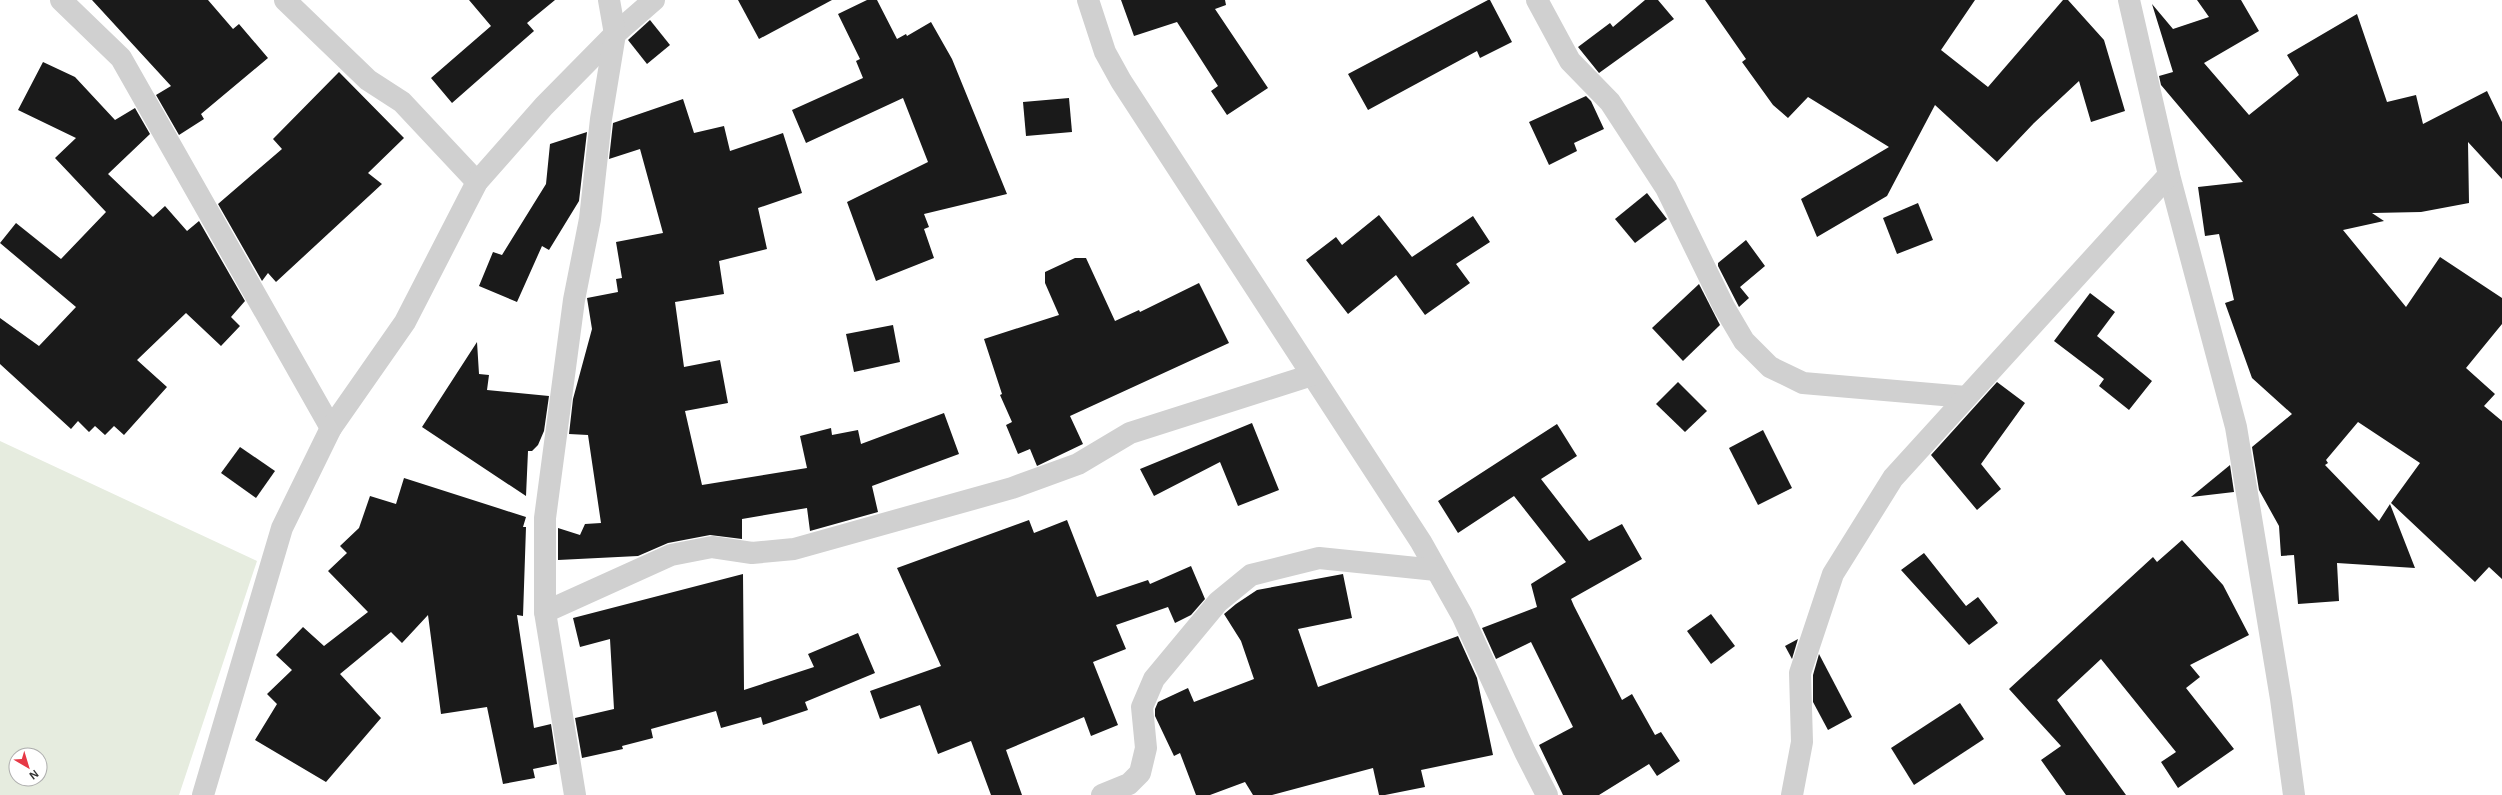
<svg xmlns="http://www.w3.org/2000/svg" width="2502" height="795" viewBox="0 0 2502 795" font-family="Arial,sans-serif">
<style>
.green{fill:#e6ecdf;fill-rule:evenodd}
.building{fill:#1a1a1a}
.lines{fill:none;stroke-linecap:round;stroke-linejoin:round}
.minor{stroke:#d0d0d0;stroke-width:22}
</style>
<rect width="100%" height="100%" fill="#fff"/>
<path class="green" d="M0 441 257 561 179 795H0ZM16 755H40V779H16Z"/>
<g class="building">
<polygon points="92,0 208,0 233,29 239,24 268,58 201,114 204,119 179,135 156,95 171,86"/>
<polygon points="469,0 555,0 527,23 534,31 452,103 431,78 491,26"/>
<polygon points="738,0 832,0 759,39"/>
<polygon points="867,0 877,0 897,39 906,34 907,36 931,22 952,59 1007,194 924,214 929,227 924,229 934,258 876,281 847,202 928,162 903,98 806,143 792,110 863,78 856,61 860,59 838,14"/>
<polygon points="1121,0 1225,0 1226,5 1215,9 1268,88 1227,115 1211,91 1218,86 1177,22 1134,36"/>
<polygon points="1488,0 1490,0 1512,42 1480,58 1477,51 1368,110 1348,74"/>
<polygon points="1645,0 1658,0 1674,19 1599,73 1578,47 1610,23 1613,27"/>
<polygon points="1705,0 1975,0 1941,50 1988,87 2063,0 2068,0 2104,40 2125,111 2091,122 2079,81 2034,123 1997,162 1935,105 1887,196 1817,237 1801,199 1889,147 1808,97 1788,118 1773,105 1742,62 1746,59"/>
<polygon points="2197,0 2241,0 2259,31 2204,63 2249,115 2299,75 2287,55 2357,14 2387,102 2416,95 2423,124 2487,91 2502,122 2502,179 2468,142 2469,203 2421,212 2372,213 2384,221 2343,230 2406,307 2440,257 2502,298 2502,324 2466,368 2495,394 2484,406 2502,421 2502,579 2489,567 2475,582 2391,503 2420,463 2358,422 2326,460 2328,463 2325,465 2379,521 2390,504 2415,568 2337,563 2339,601 2298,604 2294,555 2281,556 2279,526 2259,490 2252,447 2292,414 2252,378 2225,303 2234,300 2219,234 2205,236 2198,187 2243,182 2161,85 2159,76 2173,72 2152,4 2173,29 2209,17"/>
<polygon points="650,20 670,45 647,64 628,40"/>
<polygon points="43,62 75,77 115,120 135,108 150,134 108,174 153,217 165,206 187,231 199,221 245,301 231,317 240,326 221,346 186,313 137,360 167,387 124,435 114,426 105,435 95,426 89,432 78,421 71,429 0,364 0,318 39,346 76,307 0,243 16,223 61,259 106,212 55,158 76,138 18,110"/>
<polygon points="339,72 404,138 368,173 382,184 276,282 268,273 262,281 218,204 282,149 273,139"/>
<polygon points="1586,96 1591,101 1604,129 1574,143 1577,151 1549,165 1529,122"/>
<polygon points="1069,98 1072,132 1026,136 1023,102"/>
<polygon points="683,99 694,133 724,126 730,151 783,133 802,193 758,208 767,249 719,261 724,294 675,302 684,367 720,360 728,403 685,411 702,485 807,468 800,436 831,428 832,435 858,430 861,444 944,413 959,454 872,486 878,512 810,531 807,508 742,519 742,539 710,535 668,543 638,556 558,560 558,528 580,535 585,524 601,523 588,435 569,434 573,399 592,329 587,298 618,292 616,279 622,278 616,242 663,233 640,149 609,159 613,123"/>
<polygon points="587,132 579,201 549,250 542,246 517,302 479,286 493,252 502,255 546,184 550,144"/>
<polygon points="1647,193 1667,219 1635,243 1615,219"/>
<polygon points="1918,203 1933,240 1897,254 1883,218"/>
<polygon points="1379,215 1412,257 1473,216 1490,242 1456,264 1470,283 1425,315 1396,275 1348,314 1306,260 1336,237 1342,245"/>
<polygon points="1746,240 1765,266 1740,287 1749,298 1739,307 1718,266 1718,263"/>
<polygon points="1075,258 1086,258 1115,321 1139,310 1140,312 1199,283 1229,343 1070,416 1083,444 1037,466 1030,449 1018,454 1006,425 1012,422 1000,395 1002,394 984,339 1059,315 1045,283 1045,272"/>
<polygon points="1699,284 1720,325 1683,361 1652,328"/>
<polygon points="2090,293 2115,312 2097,336 2152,381 2129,410 2099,386 2104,379 2054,341"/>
<polygon points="893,325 900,362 854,372 846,334"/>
<polygon points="477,342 479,374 489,375 487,390 549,396 544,431 538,445 532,451 528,451 526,496 422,427"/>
<polygon points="1678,382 1707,411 1685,432 1656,404"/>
<polygon points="1997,382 2025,403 1981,464 2001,489 1977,510 1931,455"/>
<polygon points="1252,423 1279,490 1238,506 1220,462 1154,496 1140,469"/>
<polygon points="1557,424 1577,456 1541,479 1589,541 1622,524 1642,559 1571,599 1574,606 1622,700 1632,694 1655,735 1661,732 1680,761 1657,776 1649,764 1599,795 1563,795 1539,745 1573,727 1531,642 1496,659 1482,628 1537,607 1531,584 1566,562 1514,496 1458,533 1438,501"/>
<polygon points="1763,430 1792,488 1758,505 1729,448"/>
<polygon points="240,447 275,471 256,498 221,473"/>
<polygon points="2230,465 2234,492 2191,497"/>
<polygon points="404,478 526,517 523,527 526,527 523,616 517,615 534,728 551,724 557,764 533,769 535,778 503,784 487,707 441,714 428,615 402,643 391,632 340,674 381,718 326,782 255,740 277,704 267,694 292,670 276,655 303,627 324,646 368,612 328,571 347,553 340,546 359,528 370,496 396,504"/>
<polygon points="1029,520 1034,533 1067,520 1097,597 1148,580 1150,584 1191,566 1205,599 1191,615 1175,623 1168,607 1116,625 1126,649 1093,662 1118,725 1091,736 1084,717 1006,750 1022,795 991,795 971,741 938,754 920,705 880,719 870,691 941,666 897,568"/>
<polygon points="2182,540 2223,585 2249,635 2190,665 2200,677 2186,688 2234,749 2178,788 2161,762 2176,752 2101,659 2057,700 2126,795 2066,795 2041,760 2061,746 2009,689 2153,557 2157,562"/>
<polygon points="1924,553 1966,606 1978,597 1998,623 1969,645 1901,570"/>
<polygon points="743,574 744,690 814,667 808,654 858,633 875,673 805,702 808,710 763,725 761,717 721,728 716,711 651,729 653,738 622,746 623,749 582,758 575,718 614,709 610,639 580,647 573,618"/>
<polygon points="1343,574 1352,618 1298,629 1318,687 1458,636 1477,678 1493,755 1421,770 1425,787 1385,795 1379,795 1373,768 1272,795 1253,795 1245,782 1210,795 1196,795 1180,753 1174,756 1155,716 1155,709 1158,702 1188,688 1194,702 1254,679 1241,641 1224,614 1236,604 1257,590"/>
<polygon points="1711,614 1735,646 1711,664 1687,631"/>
<polygon points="1798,639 1792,659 1785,646"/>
<polygon points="1819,654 1852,717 1828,730 1813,702 1813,675"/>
<polygon points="1960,703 1984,739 1914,785 1891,748"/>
</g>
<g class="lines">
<g class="minor">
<polyline points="61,0 121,58 331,428"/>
<polyline points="285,0 368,80 402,102 477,182"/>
<polyline points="1088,0 1105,52 1121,81 1421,542 1462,615 1525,752 1547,795"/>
<polyline points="1537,0 1570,61 1610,102 1666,188 1724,307 1744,341 1770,367 1803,383 1966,397"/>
<polyline points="2129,0 2169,175 2236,427 2281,699 2294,795"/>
<polyline points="545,612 671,555 712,547 752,553 794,549 1012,488 1078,464 1130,433 1312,375"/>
<polyline points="203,795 282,528 331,428 405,322 477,182 544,106 615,34 654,0"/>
<polyline points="575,795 545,612 545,518 574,300 590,219 601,119 615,34 609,0"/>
<polyline points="1102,795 1129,784 1140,773 1146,748 1142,707 1154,679 1218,602 1251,575 1319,558 1436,570"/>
<polyline points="1792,795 1802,742 1800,673 1833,574 1893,478 2169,175"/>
</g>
</g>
<g transform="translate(28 767) rotate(142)"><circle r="19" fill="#ffffff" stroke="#adadad"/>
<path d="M0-3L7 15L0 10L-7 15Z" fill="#e63946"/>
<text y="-6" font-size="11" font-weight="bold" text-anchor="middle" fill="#333333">N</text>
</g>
</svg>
